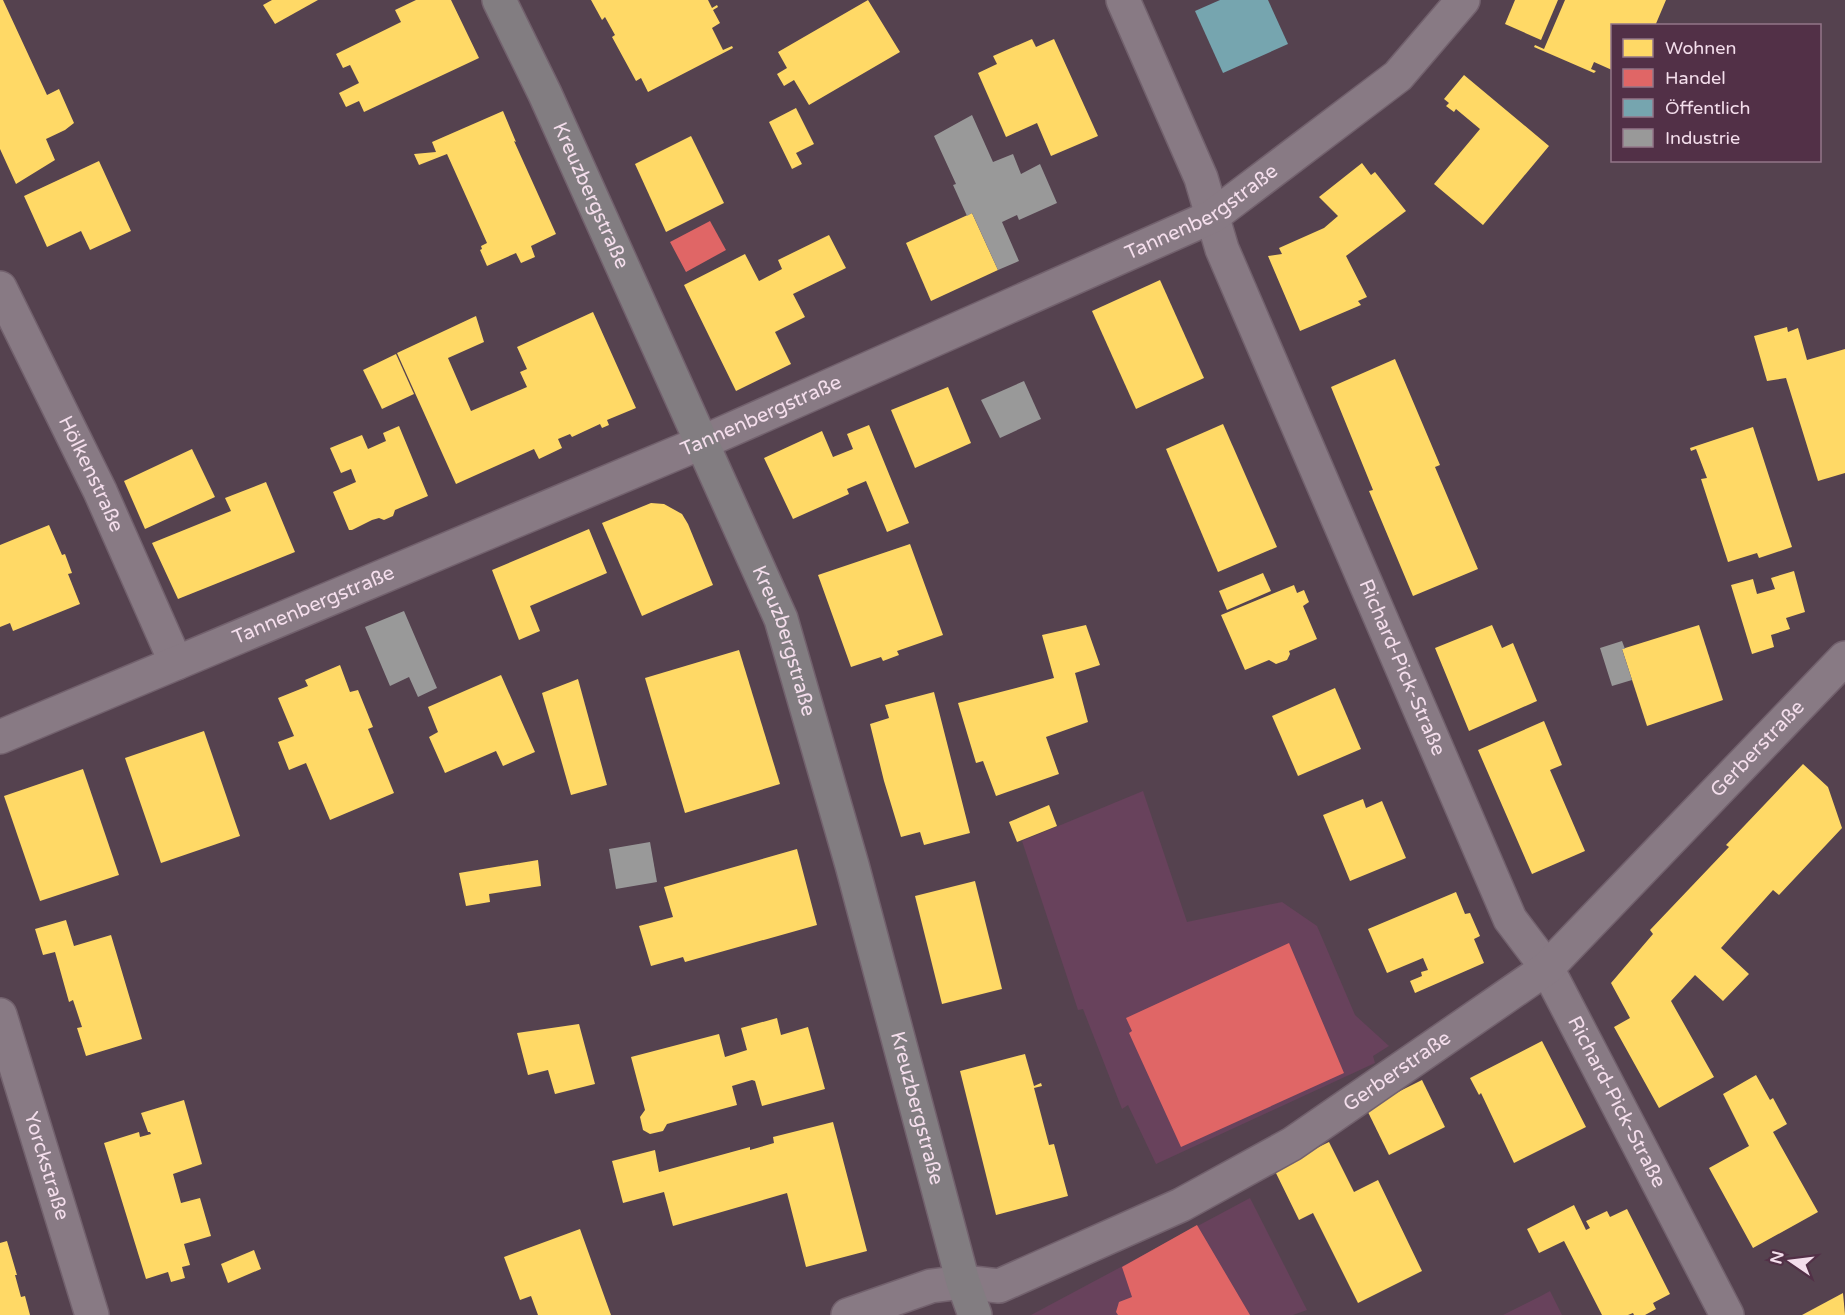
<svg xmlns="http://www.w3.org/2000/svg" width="1845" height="1315" viewBox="0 0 1845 1315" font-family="'Varela Round',sans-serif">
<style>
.built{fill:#68425c}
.homes{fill:#ffd966}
.shops{fill:#e06666}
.public{fill:#76a5af}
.industry{fill:#999}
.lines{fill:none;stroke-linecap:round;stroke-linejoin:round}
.minor-casing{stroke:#72616d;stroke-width:36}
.major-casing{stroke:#72616d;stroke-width:36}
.minor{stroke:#887a84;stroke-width:33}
.major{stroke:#827d81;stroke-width:33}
.labels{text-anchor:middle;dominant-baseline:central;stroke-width:6;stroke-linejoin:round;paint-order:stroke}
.street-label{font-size:20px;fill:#f4deec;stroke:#523047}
</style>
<rect width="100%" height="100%" fill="#55424f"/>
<g class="built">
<polygon points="1143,791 1187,922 1282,902 1317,926 1355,1015 1389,1046 1373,1056 1375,1063 1156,1164 1128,1105 1122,1109 1083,1009 1078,1010 1022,841"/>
<polygon points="1250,1198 1307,1310 1293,1315 1031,1315"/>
<polygon points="1550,1291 1562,1315 1503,1315 1541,1296"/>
</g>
<g class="homes">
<polygon points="0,0 3,0 47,95 59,89 74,123 65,130 46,139 55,160 16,184 0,149"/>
<polygon points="272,0 318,0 275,24 263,5"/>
<polygon points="416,0 451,0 479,58 364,112 359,101 346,107 339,93 359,83 350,65 343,68 336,54 401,22 395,10"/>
<polygon points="591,0 708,0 712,8 717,5 718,7 713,10 720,23 712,28 723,50 732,46 733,48 648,92 641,78 636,81 612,37 615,35 605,17 602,20"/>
<polygon points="868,0 900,52 809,105 794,80 784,86 777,74 787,68 778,52"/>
<polygon points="1515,0 1558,0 1541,40 1505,24"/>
<polygon points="1565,0 1666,0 1655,26 1612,26 1612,70 1594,62 1591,69 1596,71 1594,73 1534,47 1535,45 1544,49"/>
<polygon points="1032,39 1036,47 1054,39 1098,136 1051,156 1037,123 1006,137 978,73 997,64 993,56"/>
<polygon points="1464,75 1549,146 1483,225 1434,184 1480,129 1456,109 1454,112 1446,106 1449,103 1444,99"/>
<polygon points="796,108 814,144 796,153 802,164 792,169 769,122"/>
<polygon points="503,111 516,142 514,141 556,234 531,246 535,257 521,263 516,253 487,266 480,250 482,249 481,246 487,243 447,154 419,165 414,154 436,152 432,142"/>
<polygon points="691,136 724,203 666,232 635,164"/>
<polygon points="99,161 131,231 90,250 81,231 47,247 24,196"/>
<polygon points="1362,163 1371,175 1375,172 1406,211 1346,256 1367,297 1358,301 1361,305 1300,331 1268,256 1282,254 1279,248 1324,228 1338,216 1319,197"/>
<polygon points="972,213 998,270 931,301 906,243"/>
<polygon points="829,235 846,268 793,294 805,317 775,332 791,364 736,391 684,285 745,254 759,281 782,269 778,260"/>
<polygon points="1160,280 1204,378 1136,409 1092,311"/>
<polygon points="593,312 636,408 607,420 609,425 602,428 600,424 572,437 570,434 558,439 562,448 539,459 534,449 456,484 397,353 476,316 484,342 448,358 471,411 527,387 520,372 527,369 517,347"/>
<polygon points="1787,327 1788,332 1798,328 1807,360 1845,349 1845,473 1818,481 1786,378 1767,381 1754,336"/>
<polygon points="396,354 414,394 382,409 363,370"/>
<polygon points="1395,359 1440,465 1435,467 1478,569 1413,596 1369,491 1373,490 1331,387"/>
<polygon points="948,387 971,443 915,468 891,410"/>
<polygon points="1223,424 1277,547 1218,572 1166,449"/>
<polygon points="869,425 909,523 887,532 866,481 847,489 849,494 793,519 764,458 822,431 833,457 853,449 847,434"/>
<polygon points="399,426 428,496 395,510 393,516 384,520 379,518 372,520 352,530 349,530 333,492 356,482 351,469 341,473 330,448 362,435 368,449 386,441 383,433"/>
<polygon points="1753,427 1792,547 1759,558 1757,553 1728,562 1701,479 1707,478 1696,449 1691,451 1690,448"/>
<polygon points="192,449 215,497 145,529 124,481"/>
<polygon points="266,482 295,552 178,599 152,543 231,511 225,498"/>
<polygon points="651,503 664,504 682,514 688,524 713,585 642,616 602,523"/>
<polygon points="49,525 62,555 65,554 72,573 68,574 80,604 13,631 10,623 0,627 0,545"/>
<polygon points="589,529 607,573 530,606 540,631 519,640 492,570"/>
<polygon points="910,544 943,635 897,651 899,655 883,661 881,657 851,667 818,575"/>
<polygon points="1794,571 1805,612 1786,618 1790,629 1771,635 1774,647 1752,654 1731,585 1753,579 1757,594 1775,589 1771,578"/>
<polygon points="1263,573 1271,591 1227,610 1219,591"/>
<polygon points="1294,585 1297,593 1304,590 1309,602 1303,606 1317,639 1289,651 1290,654 1287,660 1276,664 1269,660 1245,670 1221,615"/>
<polygon points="1086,625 1100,665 1075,673 1088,722 1046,737 1059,774 996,796 983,761 976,763 958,703 1054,678 1042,635"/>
<polygon points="1492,625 1502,648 1513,643 1537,701 1469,731 1435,648"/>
<polygon points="1699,625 1723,700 1647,726 1622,649"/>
<polygon points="739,650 780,784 685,813 645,678"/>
<polygon points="340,665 350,692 358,690 373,727 368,729 394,793 330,820 306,763 289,770 278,742 294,736 278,698 308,686 305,680"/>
<polygon points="501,675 535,752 503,766 496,751 445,773 429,737 438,732 428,707"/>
<polygon points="578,679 607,785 571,795 542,693"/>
<polygon points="1335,688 1361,749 1298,776 1272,716"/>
<polygon points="934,692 970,833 924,845 920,832 901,837 884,781 870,724 889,718 885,705"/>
<polygon points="1544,721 1562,765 1550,770 1585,851 1532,874 1478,750"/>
<polygon points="204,731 240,836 161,863 125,758"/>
<polygon points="1803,764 1828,787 1842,828 1779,895 1773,890 1721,948 1749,974 1723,1001 1695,975 1671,1001 1714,1077 1659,1108 1614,1027 1630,1018 1611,983 1653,934 1650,930 1729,847 1726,845"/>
<polygon points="83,769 119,875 40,901 4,796"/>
<polygon points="1363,799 1366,808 1382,801 1406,858 1350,881 1323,815"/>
<polygon points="1049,805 1057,826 1017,842 1009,822"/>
<polygon points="797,849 817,925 685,962 683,957 651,966 639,926 673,917 664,887"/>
<polygon points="538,860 541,886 489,894 490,902 466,906 459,873"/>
<polygon points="975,881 1002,989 942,1004 915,896"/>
<polygon points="1456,892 1465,914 1470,913 1480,936 1474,939 1484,963 1415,993 1410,981 1422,976 1421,972 1428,970 1423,958 1387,973 1368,929"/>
<polygon points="66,920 74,946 111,935 142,1039 86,1056 77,1028 82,1027 73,1000 69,1002 55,952 43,955 35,929"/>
<polygon points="777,1018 781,1035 808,1027 825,1089 762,1106 755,1081 752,1080 732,1086 737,1105 667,1124 663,1131 650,1134 643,1130 640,1117 645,1110 631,1057 719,1034 725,1057 747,1050 741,1028"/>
<polygon points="579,1024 595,1084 555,1094 548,1070 528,1075 517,1033"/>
<polygon points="1542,1041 1586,1127 1514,1163 1481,1093 1479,1095 1470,1078"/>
<polygon points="1025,1054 1034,1086 1041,1083 1042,1086 1034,1088 1049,1145 1054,1144 1068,1196 996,1215 960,1071"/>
<polygon points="1756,1075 1770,1100 1773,1098 1787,1124 1773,1132 1818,1212 1753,1248 1709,1168 1749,1146 1723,1094"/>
<polygon points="1422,1080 1445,1127 1389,1155 1366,1108"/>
<polygon points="184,1100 202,1164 173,1174 181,1203 200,1198 211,1236 184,1244 190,1265 182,1267 185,1278 171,1282 168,1272 146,1279 104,1143 139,1132 140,1137 151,1134 150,1132 148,1132 141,1113"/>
<polygon points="833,1122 867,1251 806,1267 787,1193 673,1226 664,1192 623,1203 612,1161 655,1150 659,1172 750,1147 750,1150 774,1143 773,1137"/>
<polygon points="1329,1142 1354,1192 1378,1180 1422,1271 1358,1303 1313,1213 1299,1220 1274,1169"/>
<polygon points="1574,1205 1586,1230 1590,1228 1586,1221 1607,1211 1610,1217 1627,1209 1670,1294 1653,1303 1656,1309 1645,1315 1634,1315 1633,1313 1628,1315 1602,1315 1564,1241 1539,1253 1527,1229"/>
<polygon points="580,1229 611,1315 538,1315 531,1296 520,1300 504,1257"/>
<polygon points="7,1241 17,1275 15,1275 21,1297 25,1296 30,1315 0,1315 0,1243"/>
<polygon points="254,1250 261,1269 228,1283 221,1264"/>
<polygon points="1843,1293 1845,1315 1802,1315"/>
</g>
<g class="shops">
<polygon points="710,221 726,250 686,272 670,242"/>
<polygon points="1289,943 1344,1073 1181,1147 1129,1033 1132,1031 1126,1018"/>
<polygon points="1197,1225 1250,1315 1118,1315 1116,1312 1119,1302 1132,1297 1122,1267"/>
</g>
<polygon class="public" points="1220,0 1268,0 1288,44 1223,73 1195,11"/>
<g class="industry">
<polygon points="972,115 993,162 1013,154 1021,174 1040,164 1057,203 1019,220 1017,215 1002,222 1019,261 998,270 972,213 967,216 953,185 956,184 934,136"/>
<polygon points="1024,381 1041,419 1000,438 981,400"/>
<polygon points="404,611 437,688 418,697 409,677 390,686 365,627"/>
<polygon points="1622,641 1625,649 1622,649 1632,680 1612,686 1600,648"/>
<polygon points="650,842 657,882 616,889 609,849"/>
</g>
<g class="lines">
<g class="minor-casing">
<g id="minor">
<path id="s1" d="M1123 0 1201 178 1222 249 1510 919 1547 968 1727 1315"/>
<path id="s2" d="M0 288 100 491 176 663"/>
<path id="s3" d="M0 737 703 442 1213 216 1398 76 1463 0"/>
<path id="s4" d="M0 1015 92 1315"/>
<path id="s5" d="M848 1315 931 1286 963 1282 999 1286 1181 1205 1292 1144 1547 968 1845 658"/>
</g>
</g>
<g class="major-casing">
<g id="major">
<path id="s6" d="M499 0 545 94 781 619 852 865 963 1282 975 1315"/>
</g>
</g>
<use href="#minor" class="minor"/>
<use href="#major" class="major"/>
</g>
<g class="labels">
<g class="street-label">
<text stroke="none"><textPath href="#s6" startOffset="216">Kreuzbergstraße</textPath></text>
<text stroke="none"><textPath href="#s3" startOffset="1312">Tannenbergstraße</textPath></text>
<text stroke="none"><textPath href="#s3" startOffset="826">Tannenbergstraße</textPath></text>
<text stroke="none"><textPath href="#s2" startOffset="207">Hölkenstraße</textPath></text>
<text stroke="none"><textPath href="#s3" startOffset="340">Tannenbergstraße</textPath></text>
<text stroke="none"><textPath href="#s6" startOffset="702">Kreuzbergstraße</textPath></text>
<text stroke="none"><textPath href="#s1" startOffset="724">Richard-Pick-Straße</textPath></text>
<text stroke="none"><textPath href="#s5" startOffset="1096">Gerberstraße</textPath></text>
<text stroke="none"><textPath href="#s5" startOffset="610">Gerberstraße</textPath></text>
<text stroke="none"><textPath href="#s1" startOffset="1210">Richard-Pick-Straße</textPath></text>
<text stroke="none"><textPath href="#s6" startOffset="1188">Kreuzbergstraße</textPath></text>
<text stroke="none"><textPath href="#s4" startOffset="158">Yorckstraße</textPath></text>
</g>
</g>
<rect x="1611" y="24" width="210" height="138" fill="#523047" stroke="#937689" stroke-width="1.5"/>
<rect x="1623" y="39" width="30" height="18" fill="#ffd966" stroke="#937689" stroke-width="1.5"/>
<text x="1665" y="54" font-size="18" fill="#f4deec">Wohnen</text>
<rect x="1623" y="69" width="30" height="18" fill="#e06666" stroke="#937689" stroke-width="1.5"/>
<text x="1665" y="84" font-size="18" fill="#f4deec">Handel</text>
<rect x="1623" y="99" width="30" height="18" fill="#76a5af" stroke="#937689" stroke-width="1.5"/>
<text x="1665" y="114" font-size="18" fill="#f4deec">Öffentlich</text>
<rect x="1623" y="129" width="30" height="18" fill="#999999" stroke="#937689" stroke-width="1.5"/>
<text x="1665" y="144" font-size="18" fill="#f4deec">Industrie</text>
<g transform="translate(1791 1261) rotate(284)" stroke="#523047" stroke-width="4.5" paint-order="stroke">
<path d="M0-4.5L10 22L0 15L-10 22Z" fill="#f4deec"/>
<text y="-9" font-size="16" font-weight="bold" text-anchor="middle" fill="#f4deec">N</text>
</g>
</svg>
